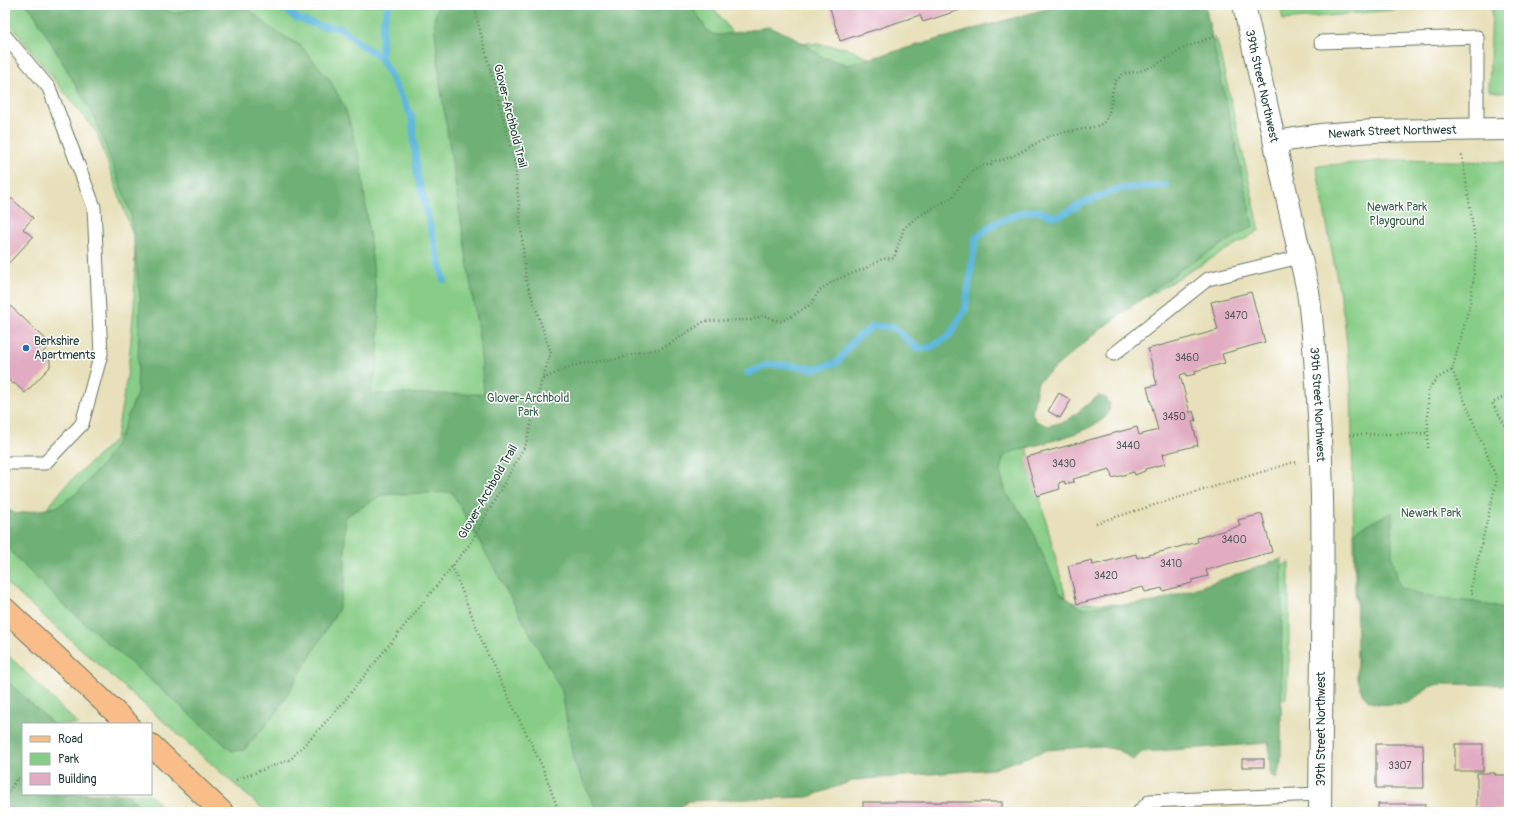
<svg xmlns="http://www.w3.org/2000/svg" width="1514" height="817" viewBox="0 0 1514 817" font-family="Pangolin,sans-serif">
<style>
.green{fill:#88cd87;stroke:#54855e}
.forest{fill:#6eb074;stroke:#467654}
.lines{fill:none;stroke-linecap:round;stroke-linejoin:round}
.stream{stroke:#5fb8dd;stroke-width:7}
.building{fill:#e1acc1}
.service-casing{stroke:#657663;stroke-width:15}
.minor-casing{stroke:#657663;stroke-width:24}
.primary-casing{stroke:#657663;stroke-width:24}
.path{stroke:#657663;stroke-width:2.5;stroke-dasharray:1 3;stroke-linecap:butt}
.service{stroke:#fff;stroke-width:13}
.minor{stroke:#fff;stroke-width:22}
.primary{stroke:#f8bd89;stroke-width:22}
.poi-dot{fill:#1f6fb2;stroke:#fff;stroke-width:1.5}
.labels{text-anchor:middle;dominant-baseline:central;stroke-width:3;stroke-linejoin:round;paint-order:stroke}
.number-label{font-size:10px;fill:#505957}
.street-label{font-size:12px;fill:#1f3d34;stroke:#fff}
.park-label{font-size:12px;fill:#396149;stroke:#fff}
.poi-label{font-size:12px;fill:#1f3d34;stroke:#fff;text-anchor:start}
</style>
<rect width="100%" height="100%" fill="#fff"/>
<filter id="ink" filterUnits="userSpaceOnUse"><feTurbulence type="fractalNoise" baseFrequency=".025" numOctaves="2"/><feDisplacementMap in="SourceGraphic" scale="8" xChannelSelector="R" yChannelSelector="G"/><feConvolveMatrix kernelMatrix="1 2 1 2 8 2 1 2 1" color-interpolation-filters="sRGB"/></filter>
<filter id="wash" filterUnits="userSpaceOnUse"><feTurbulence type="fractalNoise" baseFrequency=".012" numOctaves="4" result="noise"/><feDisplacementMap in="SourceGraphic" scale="16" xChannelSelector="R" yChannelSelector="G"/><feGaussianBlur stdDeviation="0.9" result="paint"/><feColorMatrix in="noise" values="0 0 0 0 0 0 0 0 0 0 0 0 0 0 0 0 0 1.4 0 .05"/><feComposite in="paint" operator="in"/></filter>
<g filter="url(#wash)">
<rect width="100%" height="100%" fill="#e7e0ba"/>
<g class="green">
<polygon points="5,5 712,5 732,33 846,48 899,72 1073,68 1217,40 1260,230 1009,378 1067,602 1158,606 1271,573 1289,562 1289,660 1286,698 1257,703 715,764 663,812 266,812 5,582 5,545 45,511 67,484 116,439 128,370 134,306 135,241 97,133 5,18"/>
<polygon points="1280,5 1448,5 1283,20"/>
<polygon points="1492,5 1509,5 1509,93 1489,91"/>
<polygon points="1396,160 1509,162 1509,610 1474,602 1355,598 1351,385 1344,317 1316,166"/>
<polygon points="5,652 78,724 23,724 23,794 149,794 167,812 5,812"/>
</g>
<g class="forest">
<path d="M26 5H159L165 10 174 13 210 5H244L272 29 301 46 330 80 345 108 360 158 379 315 378 361 370 394H484L480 345 441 90 434 22 438 5H692L706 29 712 34 721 35 768 27 792 36 823 57 847 65 1060 5H1205L1253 226 1180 270 1098 331 1038 382 1032 413 1036 421 1048 426 1067 421 1098 396 1106 398 1110 404C1109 411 1108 416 1102 420 1080 436 1035 445 1008 453L1003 458 1000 471 1006 493 1029 524 1060 593 1081 608 1155 602 1282 559 1281 762 1277 777 1274 778 1270 773 1269 743 1142 752 1133 760 1119 750 1097 746 1047 750 993 769 855 780 808 797 688 801 681 807 679 812H600L593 803 573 759 562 691 452 492 382 495 345 517V580L338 610 276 713 244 750 232 751 56 598 5 546V508L16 514 57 507 77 493 103 464 119 439 137 393 140 298 131 214 95 118 33 12Z"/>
<path d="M1392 512V556L1400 588 1433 598 1474 602 1509 610V688L1506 685 1442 684C1422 686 1422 696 1407 703 1403 704 1396 704 1392 704 1368 706 1364 701 1357 679L1356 530Z"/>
<polygon points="5,679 53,724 23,724 23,794 127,794 146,812 5,812"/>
</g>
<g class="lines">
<g class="stream">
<polyline points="281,5 296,18 320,26 341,28 360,44 381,58"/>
<polyline points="389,5 383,22 381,58 412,117 417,173 444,280"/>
<polyline points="748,373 767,365 788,365 815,369 838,362 853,341 873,326 893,327 917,348 930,348 949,336 965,310 976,238 992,225 1023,212 1039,211 1051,216 1060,216 1081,204 1118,189 1166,185"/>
</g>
</g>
<g id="blocks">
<g class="building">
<polygon points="829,5 975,5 923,22 920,15 840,41"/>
<polygon points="11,198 33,218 23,229 33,237 5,267 5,204"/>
<polygon points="1251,292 1265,342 1222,354 1225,363 1195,371 1196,374 1186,376 1186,373 1180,375 1190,413 1193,411 1196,421 1192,421 1198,445 1163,454 1165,464 1145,469 1145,471 1135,475 1134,472 1112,478 1110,469 1073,479 1074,482 1065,484 1064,481 1059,483 1060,489 1037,496 1026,457 1137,427 1139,435 1158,430 1147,387 1157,385 1148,349 1218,330 1211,302"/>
<polygon points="5,301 51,344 42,353 50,360 50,367 25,393 14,383 13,384 5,377"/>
<polygon points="1059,393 1071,400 1060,418 1048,411"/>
<polygon points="1262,514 1272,552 1206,570 1208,576 1192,580 1192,583 1163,591 1162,588 1145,592 1143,587 1077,604 1068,566 1092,560 1093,565 1136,554 1137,558 1198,542 1197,538 1240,526 1238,520"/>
<polygon points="1376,744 1423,744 1424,788 1376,788"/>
<rect x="1455" y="744" width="28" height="27"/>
<rect x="1242" y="759" width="22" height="8"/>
<polygon points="1477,773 1495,773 1495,775 1509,775 1509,810 1477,810"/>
<rect x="863" y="802" width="139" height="10"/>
<rect x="1378" y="804" width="47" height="8"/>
<rect x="1037" y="809" width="50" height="3"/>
</g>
</g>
</g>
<g filter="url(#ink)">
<use href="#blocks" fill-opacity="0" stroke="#657663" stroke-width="1"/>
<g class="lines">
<g class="service-casing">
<g id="service">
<polyline points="5,36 49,88 94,207 101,354 82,424 45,463 5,463"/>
<polyline points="1321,42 1477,37 1477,129"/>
<polyline points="1114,354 1208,279 1300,257"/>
<polyline points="1139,812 1150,801 1320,794"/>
</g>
</g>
<g class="minor-casing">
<g id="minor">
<path id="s1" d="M1244 5 1308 291C1330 464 1321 638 1320 812"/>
<path id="s2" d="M1275 142 1320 135 1374 131 1509 129"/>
</g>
</g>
<g class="primary-casing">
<g id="primary">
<polyline points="5,609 128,724"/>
<polyline points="151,745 222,812"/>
</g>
</g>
<g class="path">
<polyline points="1452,370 1497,479 1470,592 1475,594"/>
<path d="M543 379 574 365 616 359 637 353 659 349 668 345 705 321 751 320 764 315 774 320 782 321 790 317 811 304 819 291 835 280 864 269 882 259 894 258 904 228 917 217 953 197 962 182 974 170 983 165H991L992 161 994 160C1008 163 1036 142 1050 136 1059 132 1099 128 1103 123 1113 112 1110 95 1115 82 1117 79 1121 76 1124 73 1146 73 1162 61 1181 50 1193 44 1206 39 1219 35"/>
<polyline points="1509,394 1492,403 1509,432"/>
<polyline points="1349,435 1427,433"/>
<polyline points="1428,448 1428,390 1436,379 1452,370 1470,304 1474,276 1476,246 1462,155"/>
<polyline points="1096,523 1291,463 1298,462"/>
<polyline points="452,566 486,651 542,766 559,812"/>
<polyline points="236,780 291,759 337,710 470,544 526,444 542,379 551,353 526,280 515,165 476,15 477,5"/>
<polyline points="5,798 17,778 23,779"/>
</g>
<use href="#service" class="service"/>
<use href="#minor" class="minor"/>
<use href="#primary" class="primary"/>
</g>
</g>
<circle class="poi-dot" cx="26" cy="348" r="4"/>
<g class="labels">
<g class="number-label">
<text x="1236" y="316">3470</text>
<text x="1187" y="358">3460</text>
<text x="1174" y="417">3450</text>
<text x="1128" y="446">3440</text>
<text x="1064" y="464">3430</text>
<text x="1234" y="540">3400</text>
<text x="1171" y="564">3410</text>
<text x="1106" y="576">3420</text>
<text x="1400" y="766">3307</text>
</g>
<g class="street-label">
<text stroke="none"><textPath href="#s1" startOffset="83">39th Street Northwest</textPath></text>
<text transform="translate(510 116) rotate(76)">Glover-Archbold Trail</text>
<text stroke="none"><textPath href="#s2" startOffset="118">Newark Street Northwest</textPath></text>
<text stroke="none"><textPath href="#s1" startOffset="407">39th Street Northwest</textPath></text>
<text transform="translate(488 492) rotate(-60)">Glover-Archbold Trail</text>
<text transform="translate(1321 729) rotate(-90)">39th Street Northwest</text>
</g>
<g class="park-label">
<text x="1397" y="207">Newark Park<tspan x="1397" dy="14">Playground</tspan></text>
<text x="528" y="398">Glover-Archbold<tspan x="528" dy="14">Park</tspan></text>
<text x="1431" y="513">Newark Park</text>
</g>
<g class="poi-label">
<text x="34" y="341">Berkshire<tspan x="34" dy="14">Apartments</tspan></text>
</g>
</g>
<rect width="1514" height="817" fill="none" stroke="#fff" stroke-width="20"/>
<rect x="22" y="723" width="130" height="72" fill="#ffffff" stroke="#a5b1ae"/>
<rect x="30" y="736" width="20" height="6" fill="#f8bd89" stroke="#a5b1ae"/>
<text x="58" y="743" font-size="12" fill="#1f3d34">Road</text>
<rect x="30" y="753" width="20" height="12" fill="#88cd87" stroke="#a5b1ae"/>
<text x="58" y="763" font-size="12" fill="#1f3d34">Park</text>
<rect x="30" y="773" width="20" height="12" fill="#e1acc1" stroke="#a5b1ae"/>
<text x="58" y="783" font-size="12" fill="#1f3d34">Building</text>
</svg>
